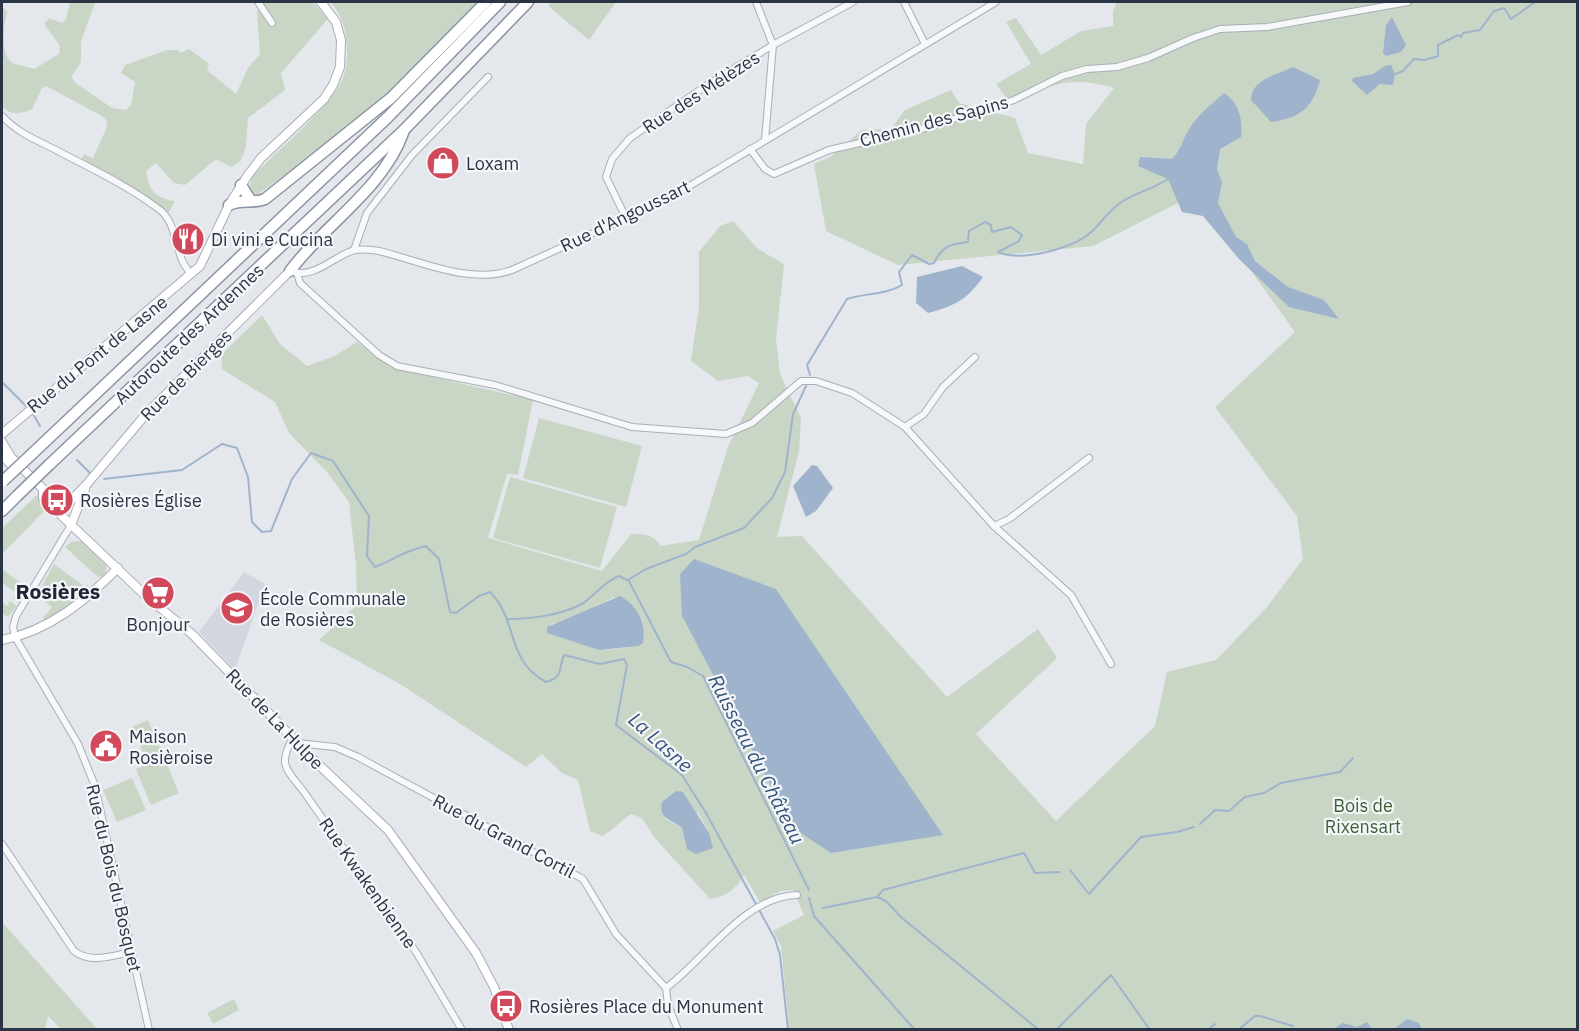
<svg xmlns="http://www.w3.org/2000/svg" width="1579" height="1031" viewBox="0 0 1579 1031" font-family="'IBM Plex Sans',sans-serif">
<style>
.built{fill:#d2d6de}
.green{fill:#c9d6c5;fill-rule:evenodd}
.water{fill:#9fb4cc}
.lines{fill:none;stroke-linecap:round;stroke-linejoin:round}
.stream{stroke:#9fb4cc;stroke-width:2}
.street-casing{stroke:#a9aeb7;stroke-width:8}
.secondary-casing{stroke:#a9aeb7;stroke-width:10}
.highway-casing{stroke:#8b94a3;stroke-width:13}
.street{stroke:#f7f8fa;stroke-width:6}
.secondary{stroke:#fff;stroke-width:8}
.highway{stroke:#fff;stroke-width:10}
.highway-bridge-casing{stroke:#8b94a3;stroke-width:13;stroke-linecap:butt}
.highway-bridge{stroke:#fff;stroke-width:10}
.labels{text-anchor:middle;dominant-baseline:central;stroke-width:4.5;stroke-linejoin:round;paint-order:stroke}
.street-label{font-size:18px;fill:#2b3445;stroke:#f4f6f9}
.poi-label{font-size:18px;fill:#2b3445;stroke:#f4f6f9;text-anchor:start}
.park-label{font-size:18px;fill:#3f6138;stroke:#f4f6f9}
.water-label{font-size:20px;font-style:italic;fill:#34527a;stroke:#f4f6f9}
.quarter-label{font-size:21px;font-weight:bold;fill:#1d2536;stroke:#f4f6f9}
</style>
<rect width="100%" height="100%" fill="#e4e7ec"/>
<polygon class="built" points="244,572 265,584 235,670 199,632"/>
<g class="green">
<path d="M70 2 95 3 81 41V62L72 76 74 82 112 108 126 110 131 105 135 82 121 73 125 65 167 50H177L181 53 189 49 209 64 207 70 236 94 248 68 260 54 257 11 265 2H313L328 19 281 73 285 90 248 118C246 135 249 161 231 167L216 159 185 185 174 183 156 163 146 171C149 191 155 198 175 201L169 212 81 161 84 154 93 158 107 127 106 120 102 116 46 86 42 88 32 109C20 114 11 116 2 106V6L7 12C4 25 0 52 11 62 16 65 27 66 34 69L59 54 60 46 44 24 49 18 62 23 66 19Z"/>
<path d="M330 2H478L413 73 350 129 258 194 250 193 251 178C275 153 324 112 340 84 348 70 348 54 346 39 345 25 340 12 330 2Z"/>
<polygon points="552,2 616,2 589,40 548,6"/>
<path d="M1117 2H1577V1029H789L781 946 773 931 804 915 793 890 781 891 760 902 744 875C737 888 726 897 710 899L654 837 642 818 631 814C619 821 614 830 602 836L590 831 578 780 562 773 542 754 526 767 400 684 319 640 357 605 356 565 349 502 327 472 289 433 275 402 222 369 221 355 262 315 280 344 307 366 335 356 357 342 393 368 533 400 518 475 507 474 488 538 602 571 631 534C642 534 655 534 660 546L699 540 728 447 759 383 748 376 718 381 691 361 699 307V252L720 226 733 221 758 249 784 264 776 339 780 374 801 418 799 451 777 537 802 536 947 697 1038 629 1057 658 976 734 1056 821 1155 726 1167 672 1216 660 1267 607 1303 559 1297 516 1215 407 1295 332 1196 194 1093 246 898 265 826 231 814 164 830 157 862 130 891 129 905 110 951 90 959 103 1015 118 1028 153 1083 164 1086 124 1114 88C1068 75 1052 85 1010 103L996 84 1031 64 1006 22 1016 18 1041 55 1081 31 1113 26V11ZM776 589 819 654 793 828 682 616ZM614 597 639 646 607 650 550 624 570 620ZM698 813 709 833 684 835 682 828 664 818Z"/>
<polygon points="539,418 642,446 626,507 523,478"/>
<polygon points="510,477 617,507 600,568 493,538"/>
<polygon points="37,495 48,507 2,554 2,528"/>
<path d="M82 541C92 550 114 562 104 576L98 577 65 547 71 542Z"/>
<polygon points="54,564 85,587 87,585 91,588 71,605 45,620 43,618 52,607 37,595"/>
<polygon points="2,569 29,589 18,603 13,598 16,593 2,583"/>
<polygon points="10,601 17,606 8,617 2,614 2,602 7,606"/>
<polygon points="148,720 162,752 146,759 132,727"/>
<polygon points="164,757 179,793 151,805 136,769"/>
<polygon points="132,778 146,810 117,822 103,790"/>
<polygon points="2,922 97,1029 61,1029 48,1016 45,1029 2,1029"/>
<polygon points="234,999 239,1010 213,1024 207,1013"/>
</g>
<g class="water">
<polygon points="1392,17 1406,45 1401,52 1386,56 1383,53 1386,25"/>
<polygon points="1391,65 1395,74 1393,85 1380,84 1367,95 1352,81 1353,78 1373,74 1385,66"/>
<path d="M1293 67 1320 80C1313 108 1300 118 1271 122L1251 100C1251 79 1277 75 1293 67Z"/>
<path d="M1224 93C1239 102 1243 120 1241 137L1220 149 1217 169 1222 182 1218 203 1236 237 1247 244 1255 261 1288 287 1324 300 1339 319 1289 307 1239 259 1203 216 1182 212 1168 179 1138 166 1140 157 1172 159C1181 150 1182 141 1188 131 1197 115 1211 105 1224 93Z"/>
<path d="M962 266 983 277C967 300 954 306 928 313L916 303 917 277Z"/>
<polygon points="812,465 817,466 833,488 816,511 806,517 793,486"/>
<polygon points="694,559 776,589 943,835 831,853 793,828 682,616 680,574"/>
<path d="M620 596C638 606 646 623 643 643L639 646 599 650 547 633V627Z"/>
<path d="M676 791 683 792 709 833 713 848 696 854 687 849 682 828C671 819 658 819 662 802Z"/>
<polygon points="1407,1019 1419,1023 1422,1029 1394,1029"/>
<polygon points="1367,1022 1372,1029 1389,1029 1339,1029 1336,1027 1343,1023 1357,1027"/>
</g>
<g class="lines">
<g class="stream">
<polyline points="1395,74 1403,71 1414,59 1425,60 1438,56 1438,45 1458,35 1461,37 1463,33 1480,30 1494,11 1504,8 1511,19 1535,2"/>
<path d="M810 375 807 365 847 299C865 293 886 295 902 285L899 272 912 255 929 264 934 263C942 246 951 244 968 242L969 231 985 222 991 225 992 232 1011 227 1022 235 1019 241 998 252C1021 262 1071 249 1090 233 1102 223 1107 211 1123 201 1138 192 1155 188 1168 179"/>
<polyline points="2,382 26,406"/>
<polyline points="33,414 40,426"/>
<polyline points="77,460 90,473"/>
<path d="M104 479 182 470 222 444 237 448 248 477 252 522 262 532 271 531 292 479 311 453 333 461 369 516 367 556 375 567C395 559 404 551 426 546L439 559 450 612 456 613 479 596 490 592C519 621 505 660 546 682 564 677 558 669 564 655L600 664 624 659 627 665 616 725 682 775 706 813 775 939 780 955 788 1030"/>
<polyline points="628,580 646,569 686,554 695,547 744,528 772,498 785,472 793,414 806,386"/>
<path d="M508 619C531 619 561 615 582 604 596 595 603 582 619 576L629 581 671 662 687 667 703 676 809 890"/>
<polyline points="1200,824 1215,810 1229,811 1245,797 1264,793 1281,783 1340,772 1353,758"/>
<polyline points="1070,870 1089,894 1141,837 1177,832 1194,827"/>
<polyline points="877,897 886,901 902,918 1039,1030"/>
<polyline points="809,898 814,916 915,1030"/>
<polyline points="823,908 877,897 883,890 1024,853 1035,873 1060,872"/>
<polyline points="1056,1030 1111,975 1150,1030"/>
<polyline points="1207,1030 1215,1024"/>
<polyline points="1238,1030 1255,1016 1260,1016 1293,1026"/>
</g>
<g class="street-casing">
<g id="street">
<polyline points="258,2 272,23"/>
<polyline points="756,2 773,45 765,140"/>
<polyline points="904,2 925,44"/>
<path d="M2 116C18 133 36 140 56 150 90 168 129 186 160 210 180 226 173 258 192 274"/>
<polyline points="750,149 765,169 774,174 829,150 925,128 1014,100 1062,76 1087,69 1117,67 1148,58 1193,38 1220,29 1267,27 1408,2"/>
<polyline points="626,218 606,177 612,159 630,138 707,85 773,45 853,2"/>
<polyline points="354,250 367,213 412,155 488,77"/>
<path d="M294 272C316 278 335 255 355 250 363 249 372 250 379 251 420 261 470 285 512 270L668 199 996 2"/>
<polyline points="297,273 300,283 379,355 397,366 495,385 632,427 726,434 752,423 801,381 816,381 852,393 905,427 994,526 1071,595 1111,664"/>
<polyline points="905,427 924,414 943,387 975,357"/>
<polyline points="71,525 16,616 13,627 15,637 78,744 95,786 149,1030"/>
<polyline points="994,526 1009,519 1089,458"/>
<path d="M293 738C277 765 287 770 304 792L416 952 462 1030"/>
<polyline points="297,743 335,747 358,757 583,879 616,934 666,988"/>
<path d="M2 844 74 951C91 964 111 956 131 952"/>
<path d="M666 988C705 959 745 896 797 895"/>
<polyline points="666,988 668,1005 678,1030"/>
</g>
</g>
<g class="secondary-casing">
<g id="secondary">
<polyline points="2,434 200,266 229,205 248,175 261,158 324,99 333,85 340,67 341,40 336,22 321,2"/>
<polyline points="2,442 11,457 43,489 43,498 147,597 192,634 318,764 388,830 476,953 494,987 509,1030"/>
<polyline points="2,455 14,468"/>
<polyline points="60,512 87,484 147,413 290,271"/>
<polyline points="71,525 85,489"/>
<path d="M2 640C49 631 85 601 118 568"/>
</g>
</g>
<g class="highway-casing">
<g id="highway">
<polyline points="241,185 251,201"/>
<path d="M229 205C241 199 253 204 265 199L391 98 486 2"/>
<path d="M290 271C324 225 383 189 403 133"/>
<polyline points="33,453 388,117 500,2"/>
<polyline points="49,465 404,130 528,2"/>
<polyline points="2,511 17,496"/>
</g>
</g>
<use href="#street" class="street"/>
<use href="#secondary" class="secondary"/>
<use href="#highway" class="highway"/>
<g class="highway-bridge-casing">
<g id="highway-bridge">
<polyline points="3,481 33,453"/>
<polyline points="17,496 49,465"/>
</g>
</g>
<use href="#highway-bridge" class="highway-bridge"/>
</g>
<defs>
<g id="shop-disc" transform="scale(1.725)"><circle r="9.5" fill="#d1495b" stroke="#f4f6f9"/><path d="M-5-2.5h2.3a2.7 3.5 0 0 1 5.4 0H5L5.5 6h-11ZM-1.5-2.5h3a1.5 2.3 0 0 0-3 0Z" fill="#fff"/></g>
<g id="restaurant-disc" transform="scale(1.725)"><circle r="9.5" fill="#d1495b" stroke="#f4f6f9"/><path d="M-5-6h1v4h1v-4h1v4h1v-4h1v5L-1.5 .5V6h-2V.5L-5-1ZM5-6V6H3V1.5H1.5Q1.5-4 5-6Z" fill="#fff"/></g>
<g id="bus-disc" transform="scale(1.725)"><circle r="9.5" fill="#d1495b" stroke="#f4f6f9"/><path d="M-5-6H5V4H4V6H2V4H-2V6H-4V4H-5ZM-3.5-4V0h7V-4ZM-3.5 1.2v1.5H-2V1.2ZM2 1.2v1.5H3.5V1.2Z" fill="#fff"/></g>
<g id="supermarket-disc" transform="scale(1.725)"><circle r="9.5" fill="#d1495b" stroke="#f4f6f9"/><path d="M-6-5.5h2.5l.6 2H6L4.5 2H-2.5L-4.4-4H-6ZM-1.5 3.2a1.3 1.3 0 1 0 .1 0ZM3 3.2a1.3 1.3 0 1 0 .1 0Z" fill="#fff"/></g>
<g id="school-disc" transform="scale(1.725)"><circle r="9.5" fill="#d1495b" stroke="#f4f6f9"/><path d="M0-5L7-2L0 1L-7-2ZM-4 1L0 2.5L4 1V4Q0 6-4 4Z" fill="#fff"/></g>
<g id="civic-disc" transform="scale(1.725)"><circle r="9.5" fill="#d1495b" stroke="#f4f6f9"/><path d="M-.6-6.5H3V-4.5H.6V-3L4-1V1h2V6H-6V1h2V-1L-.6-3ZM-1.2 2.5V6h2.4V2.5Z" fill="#fff"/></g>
</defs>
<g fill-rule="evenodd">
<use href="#shop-disc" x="443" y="163"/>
<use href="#restaurant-disc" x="188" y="239"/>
<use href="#bus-disc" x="57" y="500"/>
<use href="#supermarket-disc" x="158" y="593"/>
<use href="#school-disc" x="237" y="608"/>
<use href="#civic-disc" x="106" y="746"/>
<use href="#bus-disc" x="506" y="1006"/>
</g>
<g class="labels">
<g class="street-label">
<text transform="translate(701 92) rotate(-33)">Rue des Mélèzes</text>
<text transform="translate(934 121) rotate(-15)">Chemin des Sapins</text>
<text transform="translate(625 216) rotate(-26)">Rue d'Angoussart</text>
<text transform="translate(189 334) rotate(-43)">Autoroute des Ardennes</text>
<text transform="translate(97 354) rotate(-39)">Rue du Pont de Lasne</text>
<text transform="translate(186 375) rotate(-45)">Rue de Bierges</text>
<text transform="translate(275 719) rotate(46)">Rue de La Hulpe</text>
<text transform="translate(504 836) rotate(28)">Rue du Grand Cortil</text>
<text transform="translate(114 878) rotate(77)">Rue du Bois du Bosquet</text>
<text transform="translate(368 883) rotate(55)">Rue Kwakenbienne</text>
</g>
<g class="poi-label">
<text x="466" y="163">Loxam</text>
<text x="211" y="239">Di vini e Cucina</text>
<text x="80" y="500">Rosières Église</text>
<text x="260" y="598">École Communale<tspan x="260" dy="21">de Rosières</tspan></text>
<text x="158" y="624" text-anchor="middle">Bonjour</text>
<text x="129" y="736">Maison<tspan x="129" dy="21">Rosièroise</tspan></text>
<text x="529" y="1006">Rosières Place du Monument</text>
</g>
<g class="park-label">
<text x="1363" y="805">Bois de<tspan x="1363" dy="21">Rixensart</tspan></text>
</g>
<g class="water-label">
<text transform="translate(661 742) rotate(42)">La Lasne</text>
<text transform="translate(757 759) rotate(63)">Ruisseau du Château</text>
</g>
<g class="quarter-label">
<text x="58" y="591">Rosières</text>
</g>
</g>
<rect width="1579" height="1031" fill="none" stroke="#2b3445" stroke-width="6"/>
</svg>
